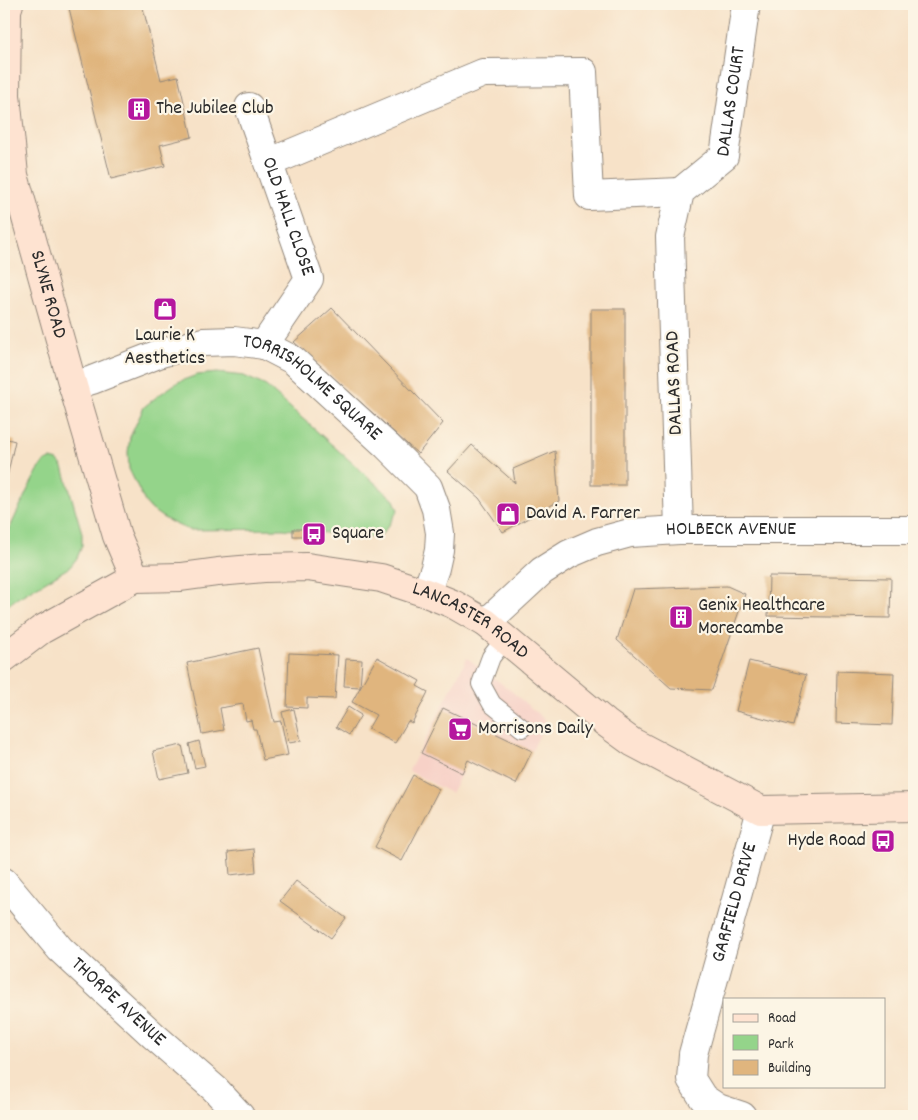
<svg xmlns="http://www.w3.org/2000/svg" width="918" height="1120" viewBox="0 0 918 1120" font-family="Dekko,sans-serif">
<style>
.built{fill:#f7d1c7}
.green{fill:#94d48a;stroke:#60805a}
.building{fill:#e0b57e}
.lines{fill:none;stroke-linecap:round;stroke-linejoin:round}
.lane-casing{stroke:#91867a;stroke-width:20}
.street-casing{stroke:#91867a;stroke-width:30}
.secondary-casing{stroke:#91867a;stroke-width:30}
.lane{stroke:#fff;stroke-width:18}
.street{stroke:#fff;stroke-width:28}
.secondary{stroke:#fee3d1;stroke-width:28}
.labels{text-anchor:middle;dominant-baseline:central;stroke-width:4.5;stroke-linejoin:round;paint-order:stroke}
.street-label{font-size:20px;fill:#2b2b2b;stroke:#fcf5e5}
.poi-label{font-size:20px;fill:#2b2b2b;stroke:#fcf5e5;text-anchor:start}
</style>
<rect width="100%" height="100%" fill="#fcf5e5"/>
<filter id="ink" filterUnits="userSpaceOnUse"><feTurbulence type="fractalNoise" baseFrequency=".02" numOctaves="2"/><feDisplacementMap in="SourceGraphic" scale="10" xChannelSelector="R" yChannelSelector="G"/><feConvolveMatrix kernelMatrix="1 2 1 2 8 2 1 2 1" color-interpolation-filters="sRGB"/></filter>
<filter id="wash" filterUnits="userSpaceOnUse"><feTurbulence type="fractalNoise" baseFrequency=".0096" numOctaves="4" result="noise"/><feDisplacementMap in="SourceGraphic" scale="20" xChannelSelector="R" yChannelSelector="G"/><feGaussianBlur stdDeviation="1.12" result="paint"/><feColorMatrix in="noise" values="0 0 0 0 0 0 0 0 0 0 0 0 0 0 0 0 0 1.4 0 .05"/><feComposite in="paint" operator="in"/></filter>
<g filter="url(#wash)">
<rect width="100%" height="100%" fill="#f7e2c8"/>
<polygon class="built" points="467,658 510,690 546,721 516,784 468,761 451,793 409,771"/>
<g class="green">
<polygon points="217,373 244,376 266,386 394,500 398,510 389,525 382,534 370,537 283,529 189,530 175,524 162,517 151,509 145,502 129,469 128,452 130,437 144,407 159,395 178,382 197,375"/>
<polygon points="51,459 58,461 63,467 82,533 82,546 77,558 70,567 16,599 4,608 4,541 27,491 37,472 45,461"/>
</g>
<g id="blocks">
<g class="building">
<polygon points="68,4 142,4 161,80 178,76 192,137 160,145 165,166 111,179"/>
<polygon points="332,308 443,423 418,454 294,342"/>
<rect x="591" y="309" width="34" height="176"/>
<polygon points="4,438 15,441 7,477 4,477"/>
<polygon points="472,445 515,483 513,469 555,451 559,501 503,532 479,498 448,471"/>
<rect x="293" y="529" width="19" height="7"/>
<polygon points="769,576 891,578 890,618 768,616"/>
<polygon points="727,586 745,594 712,690 671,688 617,640 633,589"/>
<polygon points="258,648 274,722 281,721 288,755 263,760 256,729 253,729 251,720 246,721 243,704 220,708 224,730 202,734 187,663"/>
<polygon points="289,653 338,655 335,699 307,698 307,708 287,707"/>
<polygon points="377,657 420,681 417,686 428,692 412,723 408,721 395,743 368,729 376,715 352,702"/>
<polygon points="346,659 362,660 360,687 344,686"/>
<polygon points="749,661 806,675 793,726 736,711"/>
<polygon points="837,671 894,673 892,725 836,723"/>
<polygon points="348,707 361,715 349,735 336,727"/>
<polygon points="443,708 532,751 516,784 468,760 462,773 421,753"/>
<polygon points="294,709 301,741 289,743 282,712"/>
<polygon points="199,741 205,766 195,768 189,744"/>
<polygon points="182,745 188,773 159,779 153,751"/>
<polygon points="413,775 439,789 402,861 375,847"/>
<polygon points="254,849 256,872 230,875 228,852"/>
<polygon points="296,881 346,918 331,938 280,901"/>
</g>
</g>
</g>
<g filter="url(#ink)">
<use href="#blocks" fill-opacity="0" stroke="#91867a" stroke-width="1"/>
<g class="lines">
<g class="lane-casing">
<polyline id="lane" points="505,639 491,657 481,684 492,704 522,728"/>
</g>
<g class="street-casing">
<g id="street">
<path id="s1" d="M249 107 309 279 264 345"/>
<polyline points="268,163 483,73 583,72 589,196 680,192"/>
<path id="s2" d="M73 386 92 380 161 353 203 342 234 341 264 345 293 360 387 446 428 487 436 509 440 533 439 550 435 568 426 593"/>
<path id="s3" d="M679 530 670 237 680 192 724 156 746 4"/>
<path id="s4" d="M486 623 542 571 569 554 597 542 630 533 679 530H914"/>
<path id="s5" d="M4 882 60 949 154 1036 215 1089 240 1116"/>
<path id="s6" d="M742 1116 718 1108 703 1098 691 1079 693 1054 761 810"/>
</g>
</g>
<g class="secondary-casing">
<g id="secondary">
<path id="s7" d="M9 4 7 10 6 95 14 175 73 386 117 536 135 578"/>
<path id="s8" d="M4 658 41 630 135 578 181 577 218 572 264 568 307 567 381 578 426 593 453 604 486 623 606 723 632 742 761 810 914 807"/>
</g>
</g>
<use href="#lane" class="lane"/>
<use href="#street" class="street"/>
<use href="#secondary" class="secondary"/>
</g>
</g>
<defs>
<g id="building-square" transform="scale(1.25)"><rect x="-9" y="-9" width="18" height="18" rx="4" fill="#b5179e" stroke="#fcf5e5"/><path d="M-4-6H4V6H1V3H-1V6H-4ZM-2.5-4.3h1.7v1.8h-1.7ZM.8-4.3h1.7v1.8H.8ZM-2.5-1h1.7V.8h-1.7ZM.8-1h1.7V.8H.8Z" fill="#fff"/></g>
<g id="shop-square" transform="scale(1.25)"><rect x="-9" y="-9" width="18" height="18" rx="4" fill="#b5179e" stroke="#fcf5e5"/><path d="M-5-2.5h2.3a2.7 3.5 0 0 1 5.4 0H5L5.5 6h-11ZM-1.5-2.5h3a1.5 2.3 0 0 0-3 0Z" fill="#fff"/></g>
<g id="bus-square" transform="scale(1.25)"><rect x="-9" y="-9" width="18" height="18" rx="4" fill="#b5179e" stroke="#fcf5e5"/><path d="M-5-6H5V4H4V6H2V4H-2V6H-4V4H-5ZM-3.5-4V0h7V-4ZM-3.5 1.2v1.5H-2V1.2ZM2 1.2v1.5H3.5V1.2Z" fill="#fff"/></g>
<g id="supermarket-square" transform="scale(1.25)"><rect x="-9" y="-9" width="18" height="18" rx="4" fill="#b5179e" stroke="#fcf5e5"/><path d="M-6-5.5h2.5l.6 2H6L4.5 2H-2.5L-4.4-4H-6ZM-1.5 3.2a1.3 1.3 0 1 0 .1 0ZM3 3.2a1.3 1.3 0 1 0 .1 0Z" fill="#fff"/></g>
</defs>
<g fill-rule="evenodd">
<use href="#building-square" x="139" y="109"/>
<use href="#shop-square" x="165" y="309"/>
<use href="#shop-square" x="508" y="514"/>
<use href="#bus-square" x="314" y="534"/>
<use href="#building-square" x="681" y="617"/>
<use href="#supermarket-square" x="460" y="729"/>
<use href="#bus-square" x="883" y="841"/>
</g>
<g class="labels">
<g class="street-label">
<text stroke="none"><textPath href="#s3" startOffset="451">DALLAS COURT</textPath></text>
<text stroke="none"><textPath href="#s1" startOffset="116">OLD HALL CLOSE</textPath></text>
<text stroke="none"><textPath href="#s7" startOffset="296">SLYNE ROAD</textPath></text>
<text transform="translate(675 383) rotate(-92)">DALLAS ROAD</text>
<text stroke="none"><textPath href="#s2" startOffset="262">TORRISHOLME SQUARE</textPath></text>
<text stroke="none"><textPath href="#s4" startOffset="274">HOLBECK AVENUE</textPath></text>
<text stroke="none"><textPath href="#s8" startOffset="501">LANCASTER ROAD</textPath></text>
<text stroke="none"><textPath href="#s6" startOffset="248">GARFIELD DRIVE</textPath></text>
<text stroke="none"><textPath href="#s5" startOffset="166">THORPE AVENUE</textPath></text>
</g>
<g class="poi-label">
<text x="156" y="109">The Jubilee Club</text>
<text x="165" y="336" text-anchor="middle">Laurie K<tspan x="165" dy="23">Aesthetics</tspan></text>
<text x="526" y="514">David A. Farrer</text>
<text x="332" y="534">Square</text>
<text x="698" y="606">Genix Healthcare<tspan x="698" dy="23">Morecambe</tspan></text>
<text x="478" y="729">Morrisons Daily</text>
<text x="866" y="841" text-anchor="end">Hyde Road</text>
</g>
</g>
<rect width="918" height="1120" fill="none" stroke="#fcf5e5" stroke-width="20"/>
<rect x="723" y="998" width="162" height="90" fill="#fcf5e5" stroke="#a8a49b"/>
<rect x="733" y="1014" width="25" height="8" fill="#fee3d1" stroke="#a8a49b"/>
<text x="768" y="1022" font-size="15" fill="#2b2b2b">Road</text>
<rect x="733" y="1035" width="25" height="15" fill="#94d48a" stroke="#a8a49b"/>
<text x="768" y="1048" font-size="15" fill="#2b2b2b">Park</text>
<rect x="733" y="1060" width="25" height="15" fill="#e0b57e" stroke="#a8a49b"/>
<text x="768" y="1072" font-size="15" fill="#2b2b2b">Building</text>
</svg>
